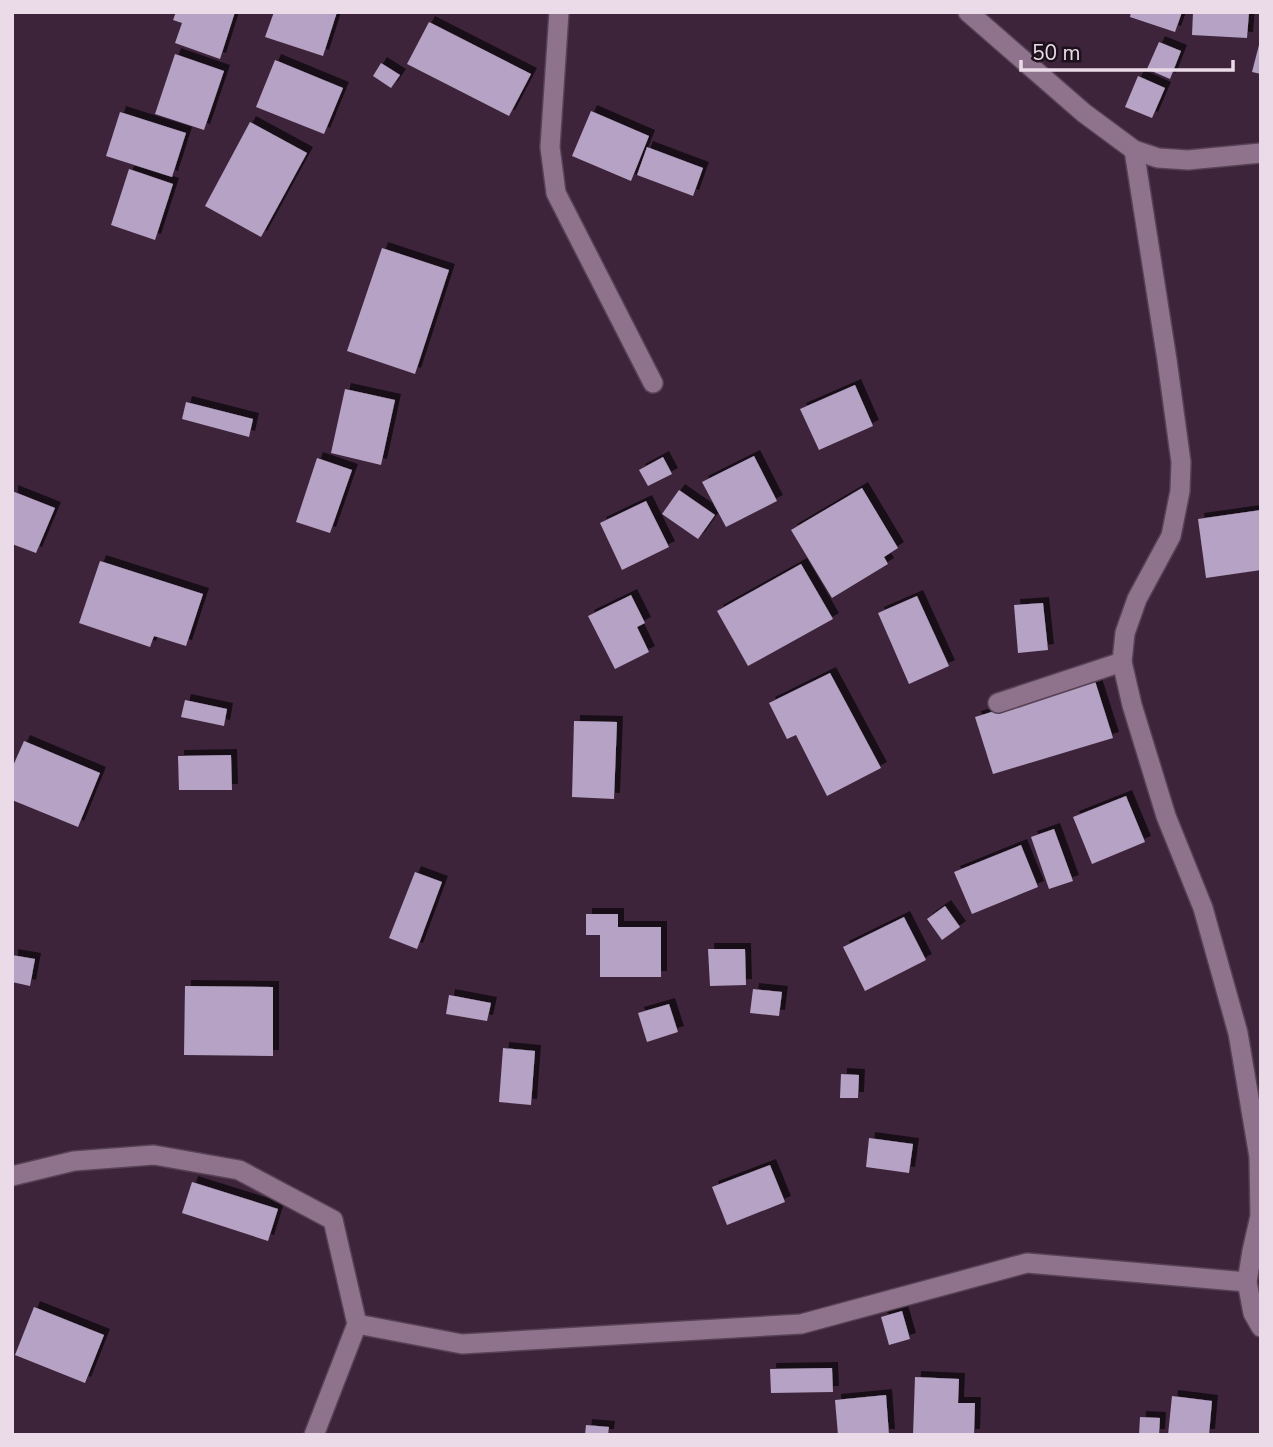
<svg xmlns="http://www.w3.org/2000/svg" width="1273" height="1447" viewBox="0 0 1273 1447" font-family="'Nunito Sans',sans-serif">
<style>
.building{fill:#b5a2c4;filter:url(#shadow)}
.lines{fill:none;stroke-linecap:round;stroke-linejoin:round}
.minor-casing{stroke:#574255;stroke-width:22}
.minor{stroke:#8f728c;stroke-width:19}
</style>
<defs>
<filter id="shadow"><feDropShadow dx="6" dy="-6" stdDeviation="0" flood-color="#0009"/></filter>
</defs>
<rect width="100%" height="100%" fill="#3d243a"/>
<g class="building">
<polygon points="176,12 235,12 220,59 175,43 182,23 173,20"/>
<polygon points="274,12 337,12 323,56 265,37"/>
<polygon points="1131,12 1182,12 1175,32 1130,17"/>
<polygon points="1193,12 1249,12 1247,38 1192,35"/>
<polygon points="429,22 531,74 509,116 407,64"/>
<polygon points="1260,41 1261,41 1261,74 1252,72"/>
<polygon points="1159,42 1181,51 1170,79 1147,69"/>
<polygon points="175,54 224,71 204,130 155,114"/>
<polygon points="275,60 343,88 324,134 256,107"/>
<polygon points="381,63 400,75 391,88 373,76"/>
<polygon points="1138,76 1165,88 1152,118 1125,107"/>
<polygon points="591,111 649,136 631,181 572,156"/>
<polygon points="120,112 186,133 172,177 106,156"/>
<polygon points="250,122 307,153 261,237 205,206"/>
<polygon points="647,147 703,168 693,196 637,175"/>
<polygon points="129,169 173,184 155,240 111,225"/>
<polygon points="382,248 449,270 415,374 347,351"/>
<polygon points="855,385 873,426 819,450 800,409"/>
<polygon points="345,389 395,400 381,465 331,453"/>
<polygon points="186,402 253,419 249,437 182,419"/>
<polygon points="754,456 777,501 726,527 702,482"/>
<polygon points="663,457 672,474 648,486 639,470"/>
<polygon points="317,458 352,470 330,533 296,522"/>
<polygon points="862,488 898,548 884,557 888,564 832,598 791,530"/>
<polygon points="679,490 715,515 698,539 662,514"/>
<polygon points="12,491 55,508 36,553 12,544"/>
<polygon points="646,501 669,547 622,570 600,523"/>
<polygon points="1261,510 1261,570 1206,578 1198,519"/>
<polygon points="100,561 203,594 186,646 154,636 150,647 79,623"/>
<polygon points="801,564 833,619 748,666 717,611"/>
<polygon points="631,595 645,623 637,627 649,652 615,669 588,616"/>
<polygon points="917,596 949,666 909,684 878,613"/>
<polygon points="1043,603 1048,650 1018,653 1014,605"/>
<polygon points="830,673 881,768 827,796 796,735 787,739 769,703"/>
<polygon points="1095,681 1113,738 993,774 975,717"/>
<polygon points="185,700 227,709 224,726 181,717"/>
<polygon points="574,721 617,722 614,799 572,797"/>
<polygon points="24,741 100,773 78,827 12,800 12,768"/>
<polygon points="231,755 232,790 179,790 178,756"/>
<polygon points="1126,796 1145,842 1092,864 1073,817"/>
<polygon points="1054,829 1073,881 1049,889 1031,837"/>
<polygon points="1021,845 1038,887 972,914 954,872"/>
<polygon points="415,872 442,882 417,949 389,938"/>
<polygon points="945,906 960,927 942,940 927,919"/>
<polygon points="586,914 618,914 618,927 661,927 661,977 600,977 600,935 586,935"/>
<polygon points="904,917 926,960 865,991 843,947"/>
<polygon points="708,949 745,949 746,985 710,986"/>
<polygon points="12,955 35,959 30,986 12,982"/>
<polygon points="185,986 273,987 273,1056 184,1055"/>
<polygon points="753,989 782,992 779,1016 750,1013"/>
<polygon points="449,995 491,1003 487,1021 446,1014"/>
<polygon points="669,1004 678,1032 647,1042 638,1013"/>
<polygon points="503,1048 535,1051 531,1105 499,1102"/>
<polygon points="841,1074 859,1075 858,1098 840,1098"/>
<polygon points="869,1138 913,1144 909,1173 866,1167"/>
<polygon points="770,1165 785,1202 727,1225 712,1187"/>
<polygon points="192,1182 278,1209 268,1241 182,1213"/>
<polygon points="34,1307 104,1335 85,1383 15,1355"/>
<polygon points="902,1311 910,1339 889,1345 881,1317"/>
<polygon points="832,1368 833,1392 771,1393 770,1369"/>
<polygon points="915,1377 959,1379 958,1403 975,1403 974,1435 913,1435"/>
<polygon points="886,1395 889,1435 838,1435 835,1400"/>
<polygon points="1172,1396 1212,1401 1209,1435 1168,1435"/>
<polygon points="1140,1417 1160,1418 1159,1435 1139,1435"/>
<polygon points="586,1425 609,1427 608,1435 585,1435"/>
</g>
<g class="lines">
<g class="minor-casing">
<g id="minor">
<polyline points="559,12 550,147 556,193 653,383"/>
<polyline points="968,12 1084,113 1134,150 1158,158 1188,160 1261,153"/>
<polyline points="1134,150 1167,360 1181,462 1180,491 1171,536 1137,599 1125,633 1122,662 1132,705 1166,816 1203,908 1238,1033 1259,1157 1260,1216 1252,1251 1247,1282 1253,1313 1261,1327"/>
<polyline points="998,703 1122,662"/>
<polyline points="12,1176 74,1161 154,1155 239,1170 333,1220 357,1324 314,1435"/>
<polyline points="357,1324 462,1344 801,1324 1027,1263 1247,1282"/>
</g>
</g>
<use href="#minor" class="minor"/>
</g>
<rect width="1273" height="1447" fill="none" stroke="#ebdbe9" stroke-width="28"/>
<path d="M1021 60v10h212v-10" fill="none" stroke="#ebdbe9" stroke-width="3.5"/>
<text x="1032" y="60" font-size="21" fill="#ebdbe9" stroke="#1d121c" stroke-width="5" paint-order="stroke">50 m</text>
</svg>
